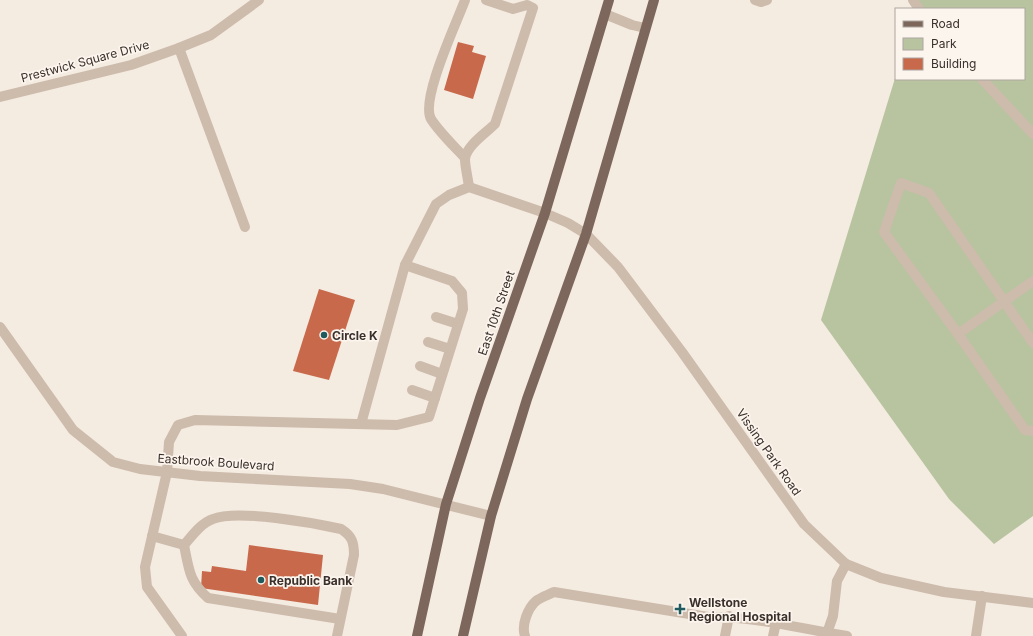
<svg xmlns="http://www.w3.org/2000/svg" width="1033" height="636" viewBox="0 0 1033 636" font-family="Inter,sans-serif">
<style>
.green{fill:#b8c4a0}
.building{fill:#c8694b}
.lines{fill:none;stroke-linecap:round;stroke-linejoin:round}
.lane{stroke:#cdbbac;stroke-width:10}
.street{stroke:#cdbbac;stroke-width:10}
.primary{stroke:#7d675c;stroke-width:10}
.poi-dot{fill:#1f5a5e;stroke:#fbf5ee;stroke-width:1.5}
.labels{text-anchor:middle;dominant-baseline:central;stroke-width:3.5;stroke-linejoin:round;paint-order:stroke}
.street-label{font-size:12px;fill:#3b302b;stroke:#fbf5ee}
.poi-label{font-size:12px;font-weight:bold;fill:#3b302b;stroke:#fbf5ee;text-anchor:start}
</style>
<rect width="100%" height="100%" fill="#f4ebe1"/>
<polygon class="green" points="919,0 1033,0 1033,516 994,544 949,499 821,320 896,75 896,79 1024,79 1024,9 916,9"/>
<g class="building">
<polygon points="458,42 474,46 472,52 486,56 473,99 444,90"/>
<polygon points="319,289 355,300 329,380 293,371"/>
<polygon points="249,545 323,555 318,605 201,588 202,571 211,572 212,566 246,571"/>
</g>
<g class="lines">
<g class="lane">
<path d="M465 0C457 22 420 100 431 119 440 133 454 146 465 158"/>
<polyline points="755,0 761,2 767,0"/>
<polyline points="179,48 245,227"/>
<path d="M469 187C468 178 465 167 465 159 466 146 486 133 495 124L533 8 527 5 513 9 486 0"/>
<polyline points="436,317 458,324"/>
<polyline points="428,342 450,349"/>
<polyline points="420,366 442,374"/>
<polyline points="412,390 435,398"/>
<polyline points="361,424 405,265"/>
<polyline points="152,536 184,545"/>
<path d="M184 545C192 536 201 523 213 519 237 509 314 523 341 529 352 536 354 542 354 555L337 636"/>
<path d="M184 545C189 570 189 581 208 598L340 619"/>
<polyline points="182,636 147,587 145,567 167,472 169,442 178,425 195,420 397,425 429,417 463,309 462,293 452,281 405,265 436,204 449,195 469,187 545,213"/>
<path d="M525 636C521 625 528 608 536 601 541 597 548 595 554 592L708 617C755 616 801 629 847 636"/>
<polyline points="725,636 729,616"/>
<polyline points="773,636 776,623"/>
<polyline points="826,636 833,616 837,581 846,564"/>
<polyline points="976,636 982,596"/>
</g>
<g class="street">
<polyline points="913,0 919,9"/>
<polyline points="605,14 632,25 645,28"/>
<polyline points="982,79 1033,134"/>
<polyline points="0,97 131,65 179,48 211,35 259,0"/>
<polyline points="545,213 568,223 586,234 618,267 682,352 804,524 846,564 881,578 944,592 1033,603"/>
<polyline points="0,327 73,430 113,462 140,469 200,476 350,484 383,489 491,516"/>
<polyline points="958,334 1033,281"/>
<polyline points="1033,343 929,193 901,183 884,232 958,334 1025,430 1033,431"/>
</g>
<g class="primary">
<polyline points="417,636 446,504 480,398 545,213 609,0"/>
<polyline points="463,636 491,516 527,399 586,234 654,0"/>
</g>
</g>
<g class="poi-dot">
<circle cx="324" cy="335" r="4"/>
<circle cx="261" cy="580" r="4"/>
<path d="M678 603h4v4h4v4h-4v4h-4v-4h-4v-4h4z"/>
</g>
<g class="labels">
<g class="street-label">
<text transform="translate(85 61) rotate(-15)">Prestwick Square Drive</text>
<text transform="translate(496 313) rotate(-71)">East 10th Street</text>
<text transform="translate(769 452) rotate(55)">Vissing Park Road</text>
<text transform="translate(216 462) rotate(4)">Eastbrook Boulevard</text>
</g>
<g class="poi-label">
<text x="332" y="335">Circle K</text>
<text x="269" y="580">Republic Bank</text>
<text x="689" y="602">Wellstone<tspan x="689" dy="14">Regional Hospital</tspan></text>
</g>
</g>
<rect x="895" y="8" width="130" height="72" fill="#fbf5ee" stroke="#aea6a0"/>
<rect x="903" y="21" width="20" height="6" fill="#7d675c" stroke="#aea6a0"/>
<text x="931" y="28" font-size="12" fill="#3b302b">Road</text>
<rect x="903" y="38" width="20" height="12" fill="#b8c4a0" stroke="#aea6a0"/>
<text x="931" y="48" font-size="12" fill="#3b302b">Park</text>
<rect x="903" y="58" width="20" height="12" fill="#c8694b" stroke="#aea6a0"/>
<text x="931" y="68" font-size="12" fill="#3b302b">Building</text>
</svg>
